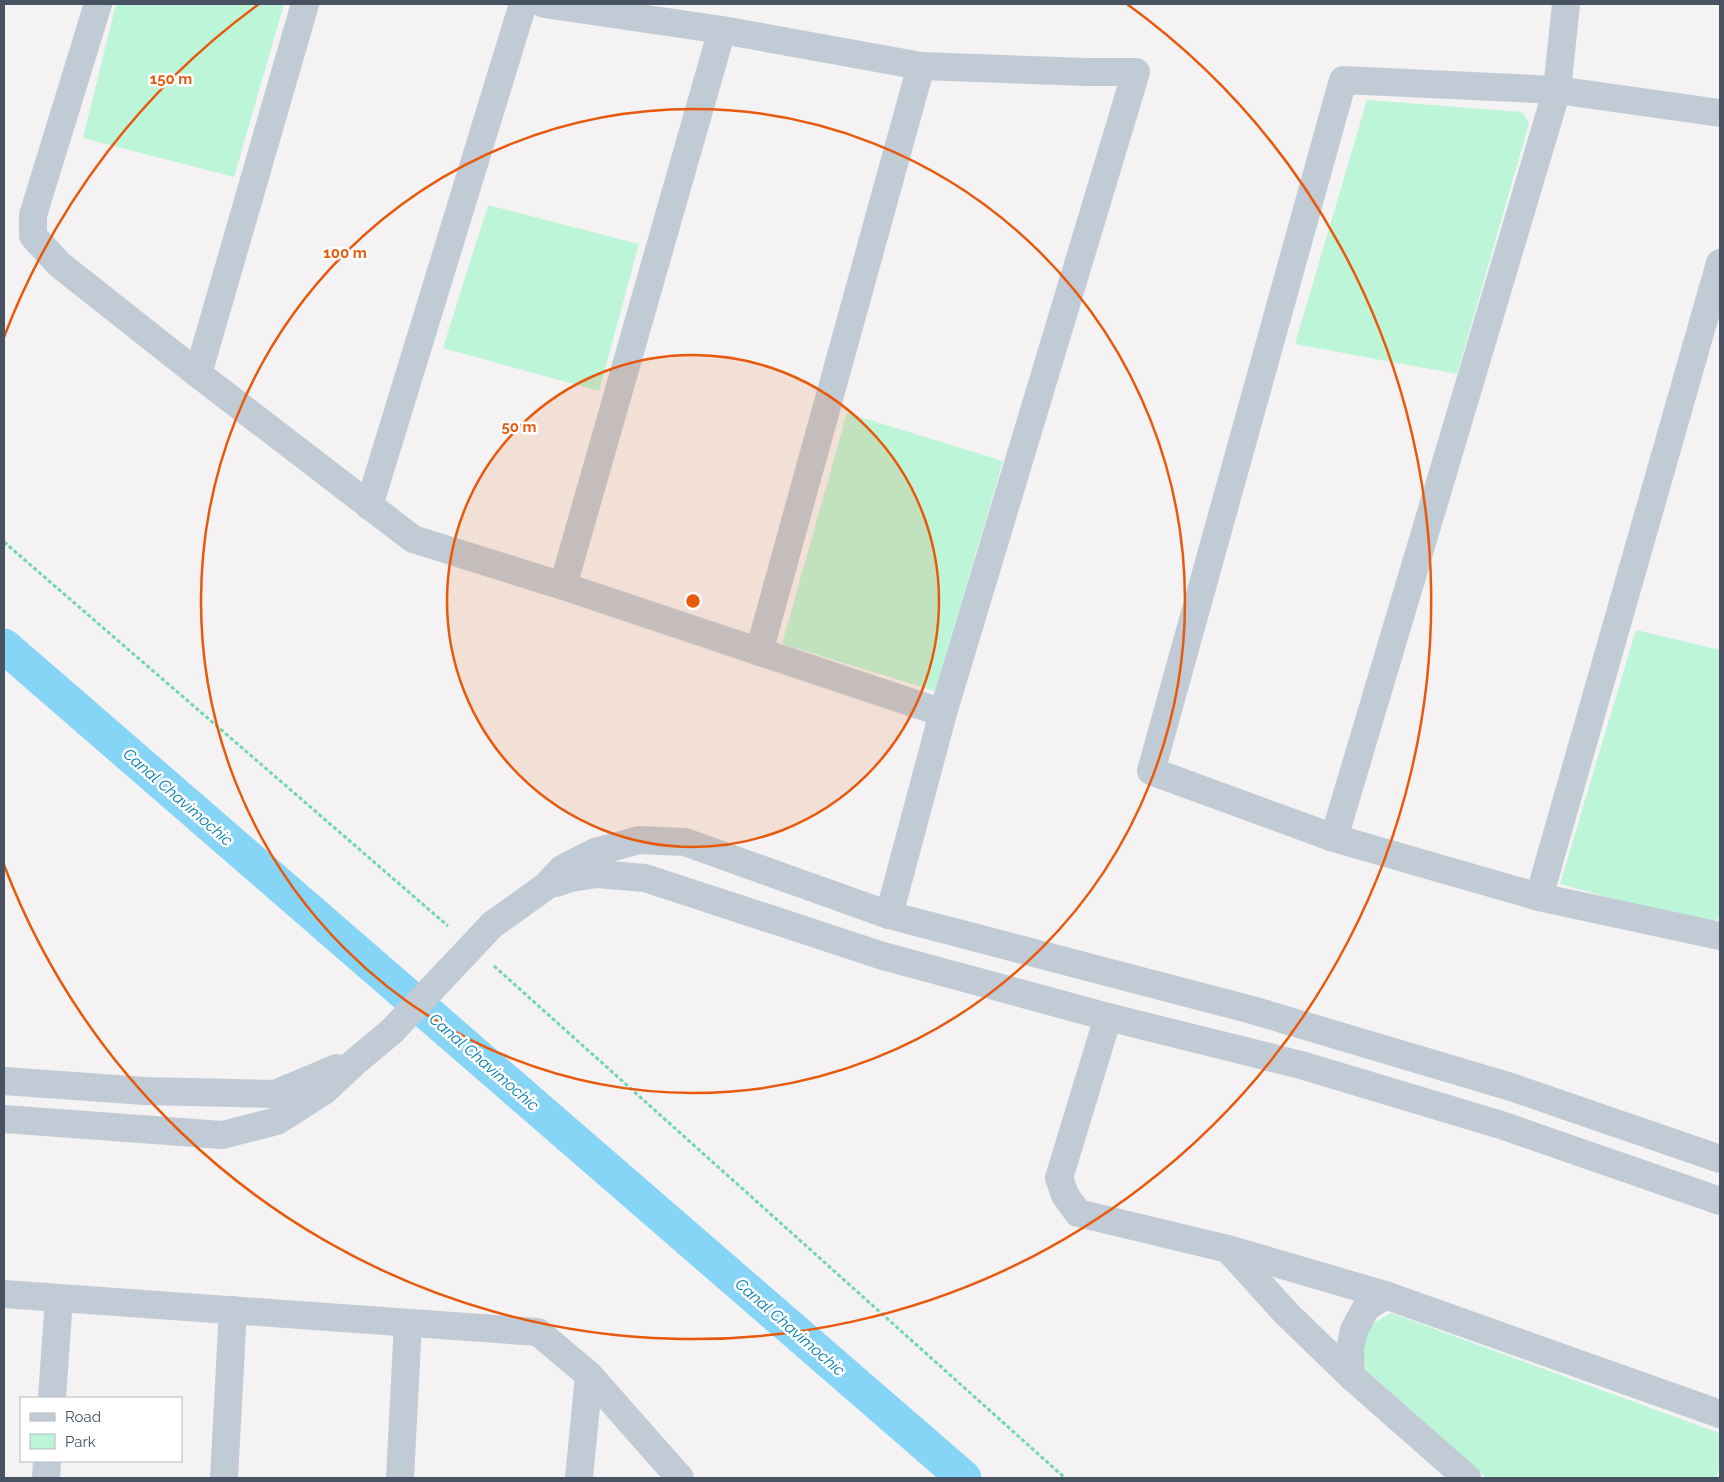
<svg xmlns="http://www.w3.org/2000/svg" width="1724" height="1482" viewBox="0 0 1724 1482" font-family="Raleway,sans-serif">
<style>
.green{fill:#bdf5d8}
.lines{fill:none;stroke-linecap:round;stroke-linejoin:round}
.canal{stroke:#86d4f6;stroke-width:35}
.path{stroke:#71d7ae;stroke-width:3;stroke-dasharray:4 2.5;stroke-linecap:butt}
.minor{stroke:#c1cbd5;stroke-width:28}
.minor-bridge{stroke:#c1cbd5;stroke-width:28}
.ring{fill:none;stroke:#e8590c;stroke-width:2.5}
.labels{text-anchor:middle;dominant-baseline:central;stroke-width:5;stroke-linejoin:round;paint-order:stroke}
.water-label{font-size:16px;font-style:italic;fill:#017db3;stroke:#fff}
.centre{fill:#e8590c;stroke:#fff;stroke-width:2.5}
.ring-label{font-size:15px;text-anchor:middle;font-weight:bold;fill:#e8590c;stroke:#fff;stroke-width:5;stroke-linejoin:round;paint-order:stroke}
</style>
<rect width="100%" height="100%" fill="#f4f2f2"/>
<g class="green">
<polygon points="116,4 284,4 234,177 83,138"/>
<polygon points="1367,100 1522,112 1529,123 1457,374 1295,344"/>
<polygon points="488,205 639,244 599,391 443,348"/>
<polygon points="847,413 1003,461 935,691 782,644"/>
<polygon points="1636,630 1720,650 1720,918 1705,924 1560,884"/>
<polygon points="1391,1313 1719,1433 1720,1465 1716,1478 1486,1478 1366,1370 1362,1345 1366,1328"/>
</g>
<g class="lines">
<polyline class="canal" points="4,646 964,1478"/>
<g class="path">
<polyline points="4,542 448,926"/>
<polyline points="494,966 1065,1478"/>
</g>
<g class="minor">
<polyline points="98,4 33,215 33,236 60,265 198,374 413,539 563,586 943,713"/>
<polyline points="544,4 722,30 921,66 1087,72 1136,72 943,713 889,915"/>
<polyline points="1720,113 1557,90 1343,80 1151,771 1334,838 1539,897 1720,936"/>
<polyline points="198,374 305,4"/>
<polyline points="369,506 523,4"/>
<polyline points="563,586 722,30"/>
<polyline points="759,652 921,66"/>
<polyline points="1334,838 1557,90 1566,4"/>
<polyline points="556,883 571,878 597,874 645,878 883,956 1108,1017 1301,1065 1501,1125 1720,1201"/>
<polyline points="1539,897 1720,263"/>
<polyline points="492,925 545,887 562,869 595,852 639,840 685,842 889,915 1252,1010 1511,1087 1720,1159"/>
<polyline points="1108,1017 1059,1178 1065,1195 1078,1213 1228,1249 1385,1295 1720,1414"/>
<polyline points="4,1081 145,1091 275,1094 337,1068"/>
<polyline points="4,1119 222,1135 277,1121 324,1091 355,1062 392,1031"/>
<polyline points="1228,1249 1286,1313 1351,1376 1467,1478"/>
<polyline points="4,1294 538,1332 589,1375 680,1478"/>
<polyline points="1351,1376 1350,1349 1354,1330 1366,1308 1385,1295"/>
<polyline points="52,1398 59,1298"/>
<polyline points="46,1478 47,1461"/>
<polyline points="224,1478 233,1310"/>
<polyline points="400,1478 408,1323"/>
<polyline points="579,1478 589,1375"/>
</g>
<polyline class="minor-bridge" points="392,1031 492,925"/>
</g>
<circle cx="693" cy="601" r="246" fill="#e8590c" fill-opacity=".12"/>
<g class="ring">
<circle cx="693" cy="601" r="246"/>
<circle cx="693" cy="601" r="492"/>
<path d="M4 337A738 738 0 0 1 259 4M1127 4A738 738 0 1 1 4 865"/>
</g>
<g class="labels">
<g class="water-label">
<text transform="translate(178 797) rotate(41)">Canal Chavimochic</text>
<text transform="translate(484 1062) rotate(41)">Canal Chavimochic</text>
<text transform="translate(790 1327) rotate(41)">Canal Chavimochic</text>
</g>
</g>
<circle cx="693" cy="601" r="8" class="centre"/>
<g class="ring-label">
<text x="171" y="84">150 m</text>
<text x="345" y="258">100 m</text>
<text x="519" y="432">50 m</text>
</g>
<rect width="1724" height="1482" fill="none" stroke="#475362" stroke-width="10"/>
<rect x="20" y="1397" width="162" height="65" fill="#ffffff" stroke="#b5bac0"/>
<rect x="30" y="1413" width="25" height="8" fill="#c1cbd5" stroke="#b5bac0"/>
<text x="65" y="1422" font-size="15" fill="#475362">Road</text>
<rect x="30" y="1434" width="25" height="15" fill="#bdf5d8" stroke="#b5bac0"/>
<text x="65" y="1447" font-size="15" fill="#475362">Park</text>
</svg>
